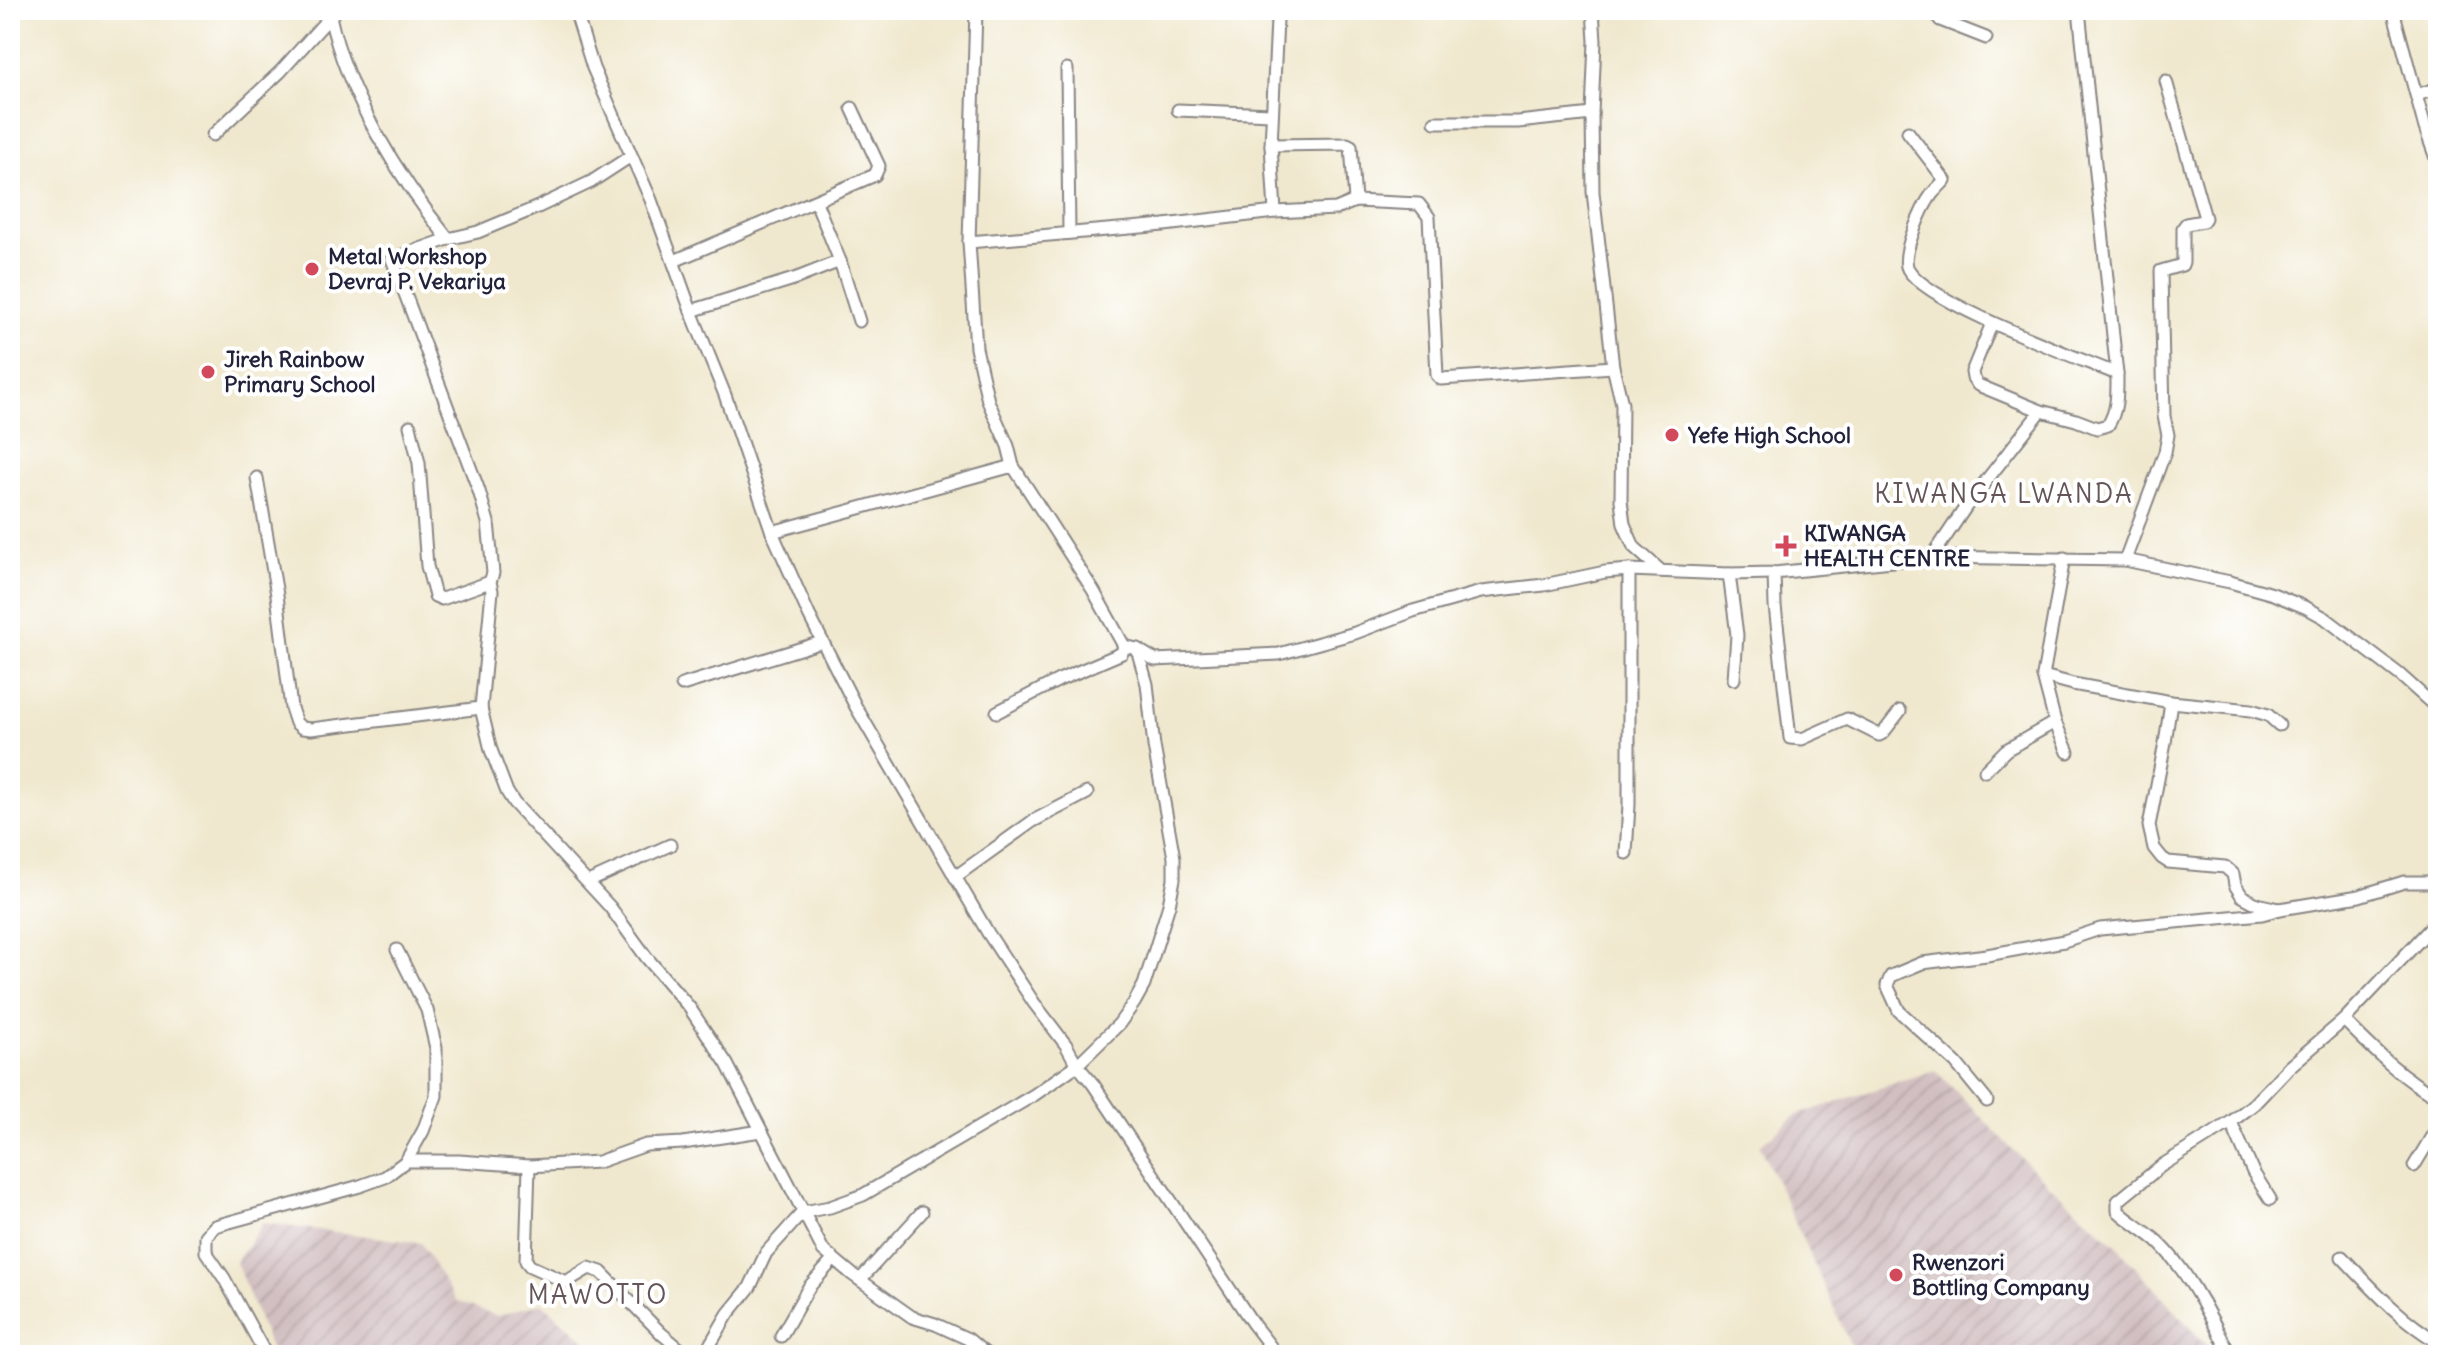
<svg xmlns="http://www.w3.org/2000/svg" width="2448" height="1365" viewBox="0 0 2448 1365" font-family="Delius,sans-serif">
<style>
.industrial{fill:url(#industrial-furrows)}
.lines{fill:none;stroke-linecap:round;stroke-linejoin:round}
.street-casing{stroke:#898584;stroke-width:15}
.street{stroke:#fff;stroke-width:11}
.poi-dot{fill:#d1495b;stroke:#fff;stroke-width:3}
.labels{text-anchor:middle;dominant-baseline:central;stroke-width:8;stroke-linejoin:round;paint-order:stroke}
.poi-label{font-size:22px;font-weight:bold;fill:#22223b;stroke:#fff;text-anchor:start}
.quarter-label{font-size:26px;letter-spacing:2px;fill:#645558;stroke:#fff}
</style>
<defs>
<pattern id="industrial-furrows" width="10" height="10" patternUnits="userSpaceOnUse" patternTransform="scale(2)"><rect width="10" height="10" fill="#d2bfc1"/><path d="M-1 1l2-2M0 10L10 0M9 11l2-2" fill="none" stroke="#b4a4a7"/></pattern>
</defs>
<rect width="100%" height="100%" fill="#fff"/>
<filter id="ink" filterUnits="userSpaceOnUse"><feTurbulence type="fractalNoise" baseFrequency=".0125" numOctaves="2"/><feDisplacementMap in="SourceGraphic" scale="16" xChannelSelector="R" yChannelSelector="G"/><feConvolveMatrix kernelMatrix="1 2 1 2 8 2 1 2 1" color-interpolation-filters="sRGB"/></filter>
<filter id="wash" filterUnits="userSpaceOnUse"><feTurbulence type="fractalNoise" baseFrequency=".006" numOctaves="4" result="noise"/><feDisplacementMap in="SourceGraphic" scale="32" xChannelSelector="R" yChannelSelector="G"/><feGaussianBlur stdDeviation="1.8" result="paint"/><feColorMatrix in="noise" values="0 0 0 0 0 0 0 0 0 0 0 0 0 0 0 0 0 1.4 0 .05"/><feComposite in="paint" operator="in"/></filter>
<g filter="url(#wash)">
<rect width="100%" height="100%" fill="#f0e8ce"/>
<g class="industrial">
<polygon points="1935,1070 2036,1173 2114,1243 2215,1355 1855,1355 1760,1145 1797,1115"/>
<polygon points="263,1223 421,1243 456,1301 497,1316 542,1303 602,1355 273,1355 236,1262"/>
</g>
</g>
<g filter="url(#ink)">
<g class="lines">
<g class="street-casing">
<g id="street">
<polyline points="575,10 593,68 651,200 691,311 725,395 772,532 809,615 856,707 988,933 1034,1003 1066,1045 1077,1065 1093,1084 1253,1324 1277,1355"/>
<polyline points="976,10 969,242 976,348 988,401 1008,446 1013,466"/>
<polyline points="1593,10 1595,41 1592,114 1593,192 1613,367 1622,404 1621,500 1624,524 1634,547 1660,570"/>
<polyline points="1938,10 1937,15 1940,20 1986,38"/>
<polyline points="2393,10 2425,128 2438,164"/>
<path d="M330 16C347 95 398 176 448 239"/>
<polyline points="1067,69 1069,233"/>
<polyline points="2417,95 2438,88"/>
<polyline points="1178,110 1271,114"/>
<polyline points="1435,122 1518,122 1592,114"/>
<path d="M1908 132 1945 180C1941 185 1936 189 1932 194 1923 206 1900 255 1908 269 1927 303 2076 357 2117 374"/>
<polyline points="213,135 280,72 336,10"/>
<polyline points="1271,145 1347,144 1351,146 1355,201"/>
<polyline points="631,156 591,182 538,207 478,232 448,239 392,259 479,491 488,522 493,573 490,582 492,591 481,708 491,750 507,792 514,803 610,907 647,958 689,1007 727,1064 823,1250 853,1275 912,1317 935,1324 968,1339 987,1355"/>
<polyline points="816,202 840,261 859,321"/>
<polyline points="1275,212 1271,145 1277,20 1280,10"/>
<polyline points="969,242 1164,225 1275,212 1336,209 1355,201 1419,204 1429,217 1437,375 1441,379 1613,367"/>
<polyline points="674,261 875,175 879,166 852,108"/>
<polyline points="691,311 797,278 840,261"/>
<path d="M1992 323 1972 372 1973 378 1978 385 2041 411 2076 420 2097 428 2108 425C2118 410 2117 392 2117 374L2079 10"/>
<polyline points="410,426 419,463 427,566 435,596 442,599 490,582"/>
<polyline points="257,478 277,595 291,708 296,723 302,728 311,729 481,708"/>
<polyline points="772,532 1013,466 1093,590 1124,646 1137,649 1155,660 1279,654 1355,633 1413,611 1481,592 1544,585 1605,572 1629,570 1729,574 1774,573 1932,557 2125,560 2230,582 2273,594 2307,608 2325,618 2400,675 2438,709"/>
<polyline points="1932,557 1967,505 2041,411"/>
<polyline points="2064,558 2043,676 2055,722 2068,752"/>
<polyline points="2125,560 2165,452 2168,435 2164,416 2161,271 2182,265 2183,262 2183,228 2186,224 2203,221 2205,218 2166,81"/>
<polyline points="1774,573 1775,606 1790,738 1802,739 1847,719 1879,735 1883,733 1900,711"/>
<polyline points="1729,574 1737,635 1734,679"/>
<polyline points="2043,676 2073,684 2171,702 2251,710 2268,715 2279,725"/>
<polyline points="682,685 822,642"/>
<polyline points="2171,702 2165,743 2149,826 2154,848 2162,858 2168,862 2225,867 2233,874 2235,885 2242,896 2257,904 2280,909 2359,896 2404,882 2438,882"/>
<polyline points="997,712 1059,680 1122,653 1124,646"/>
<polyline points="1985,771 2006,750 2055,722"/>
<polyline points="1626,853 1629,805 1629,570"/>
<polyline points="955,877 1033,821 1087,793"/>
<polyline points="588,882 670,845"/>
<polyline points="397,950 427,1010 436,1048 436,1096 423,1131 406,1161 459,1161 529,1166 598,1162 646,1145 683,1143 761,1131"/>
<path d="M2344 1020C2373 1049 2401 1078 2438 1098"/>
<polyline points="1987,1101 1956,1063 1899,1011 1887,985 1891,976 1922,963 1987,955 2064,941 2100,929 2262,914 2280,909"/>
<polyline points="2231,1122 2253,1172 2270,1199"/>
<polyline points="529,1166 526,1261 530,1266 566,1282 589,1268 601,1272 662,1334 687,1355"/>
<polyline points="2414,1166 2438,1126"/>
<path d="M2342 1257C2372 1288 2400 1320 2438 1342"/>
<polyline points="860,1280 922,1212"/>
<polyline points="781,1336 809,1287 834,1259"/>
<path d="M2230 1354C2209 1315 2190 1273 2158 1242 2146 1231 2131 1223 2118 1211V1201L2161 1166 2231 1122 2254 1104 2289 1067 2344 1020 2429 930 2438 917"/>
<polyline points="266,1355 224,1278 206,1252 206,1236 215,1226 360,1186 385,1177 406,1161"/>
<polyline points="704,1355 728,1314 750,1287 766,1253 803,1212 830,1207 863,1195 1034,1095 1077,1065 1119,1024 1134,1003 1144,985 1169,905 1174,879 1174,858 1154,746 1147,684 1137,649"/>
</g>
</g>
<use href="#street" class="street"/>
</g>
</g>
<g class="poi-dot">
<circle cx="312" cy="269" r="8"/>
<circle cx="208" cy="372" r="8"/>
<circle cx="1672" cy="435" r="8"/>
<path d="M1782 534h8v8h8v8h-8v8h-8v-8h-8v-8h8z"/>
<circle cx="1896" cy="1275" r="8"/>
</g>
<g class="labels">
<g class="poi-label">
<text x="328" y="256">Metal Workshop<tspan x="328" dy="25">Devraj P. Vekariya</tspan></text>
<text x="224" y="359">Jireh Rainbow<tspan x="224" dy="25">Primary School</tspan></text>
<text x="1688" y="435">Yefe High School</text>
<text x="1804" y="533">KIWANGA<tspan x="1804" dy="25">HEALTH CENTRE</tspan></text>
<text x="1912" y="1262">Rwenzori<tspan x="1912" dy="25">Bottling Company</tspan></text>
</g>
<g class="quarter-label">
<text x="2004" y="493">KIWANGA LWANDA</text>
<text x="598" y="1294">MAWOTTO</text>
</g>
</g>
<rect width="2448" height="1365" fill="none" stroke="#fff" stroke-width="40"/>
</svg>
